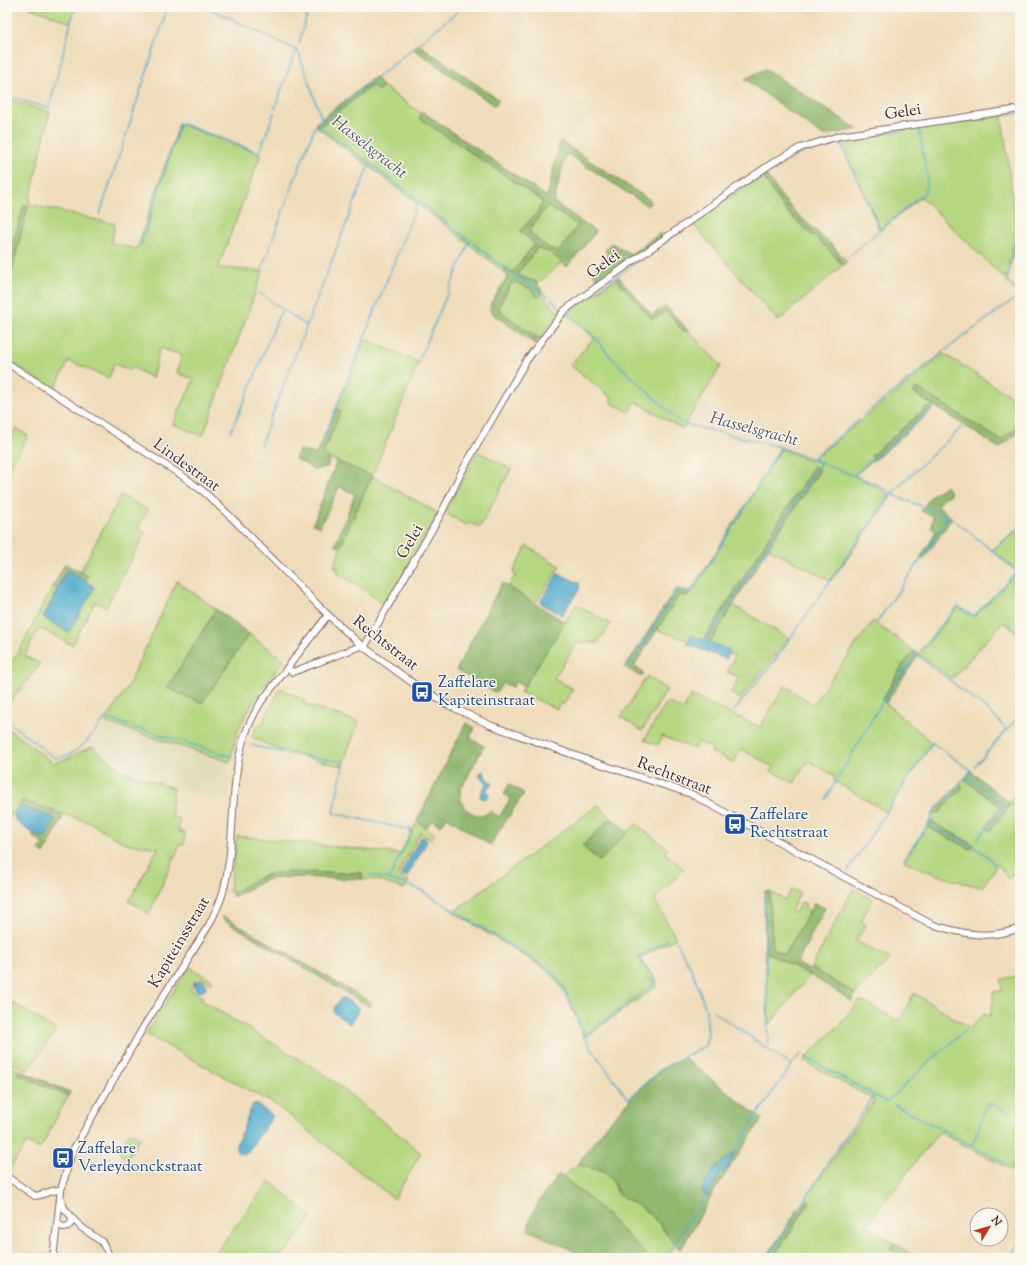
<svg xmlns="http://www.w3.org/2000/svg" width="1027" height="1265" viewBox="0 0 1027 1265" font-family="'Sorts Mill Goudy',serif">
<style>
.built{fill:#e2dcba}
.green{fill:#b4d780;stroke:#7f7b56}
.forest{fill:#8fb86e;stroke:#6c6c4c;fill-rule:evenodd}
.water{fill:#4eaacc;stroke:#4c647c}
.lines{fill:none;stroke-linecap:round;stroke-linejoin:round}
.stream{stroke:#4eaacc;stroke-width:1.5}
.minor-casing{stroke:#84615d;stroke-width:8}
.minor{stroke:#fff;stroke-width:6}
.labels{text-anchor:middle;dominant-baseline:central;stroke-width:3;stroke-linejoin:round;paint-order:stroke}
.street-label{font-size:16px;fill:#4a1f2b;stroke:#fbf7ec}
.transit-label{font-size:16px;fill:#164399;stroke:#fbf7ec;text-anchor:start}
.water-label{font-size:17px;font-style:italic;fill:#4c576b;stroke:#fbf7ec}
</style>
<rect width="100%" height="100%" fill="#fbf7ec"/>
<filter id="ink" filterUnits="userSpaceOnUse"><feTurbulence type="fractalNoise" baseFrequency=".025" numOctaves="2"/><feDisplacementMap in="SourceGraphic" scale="8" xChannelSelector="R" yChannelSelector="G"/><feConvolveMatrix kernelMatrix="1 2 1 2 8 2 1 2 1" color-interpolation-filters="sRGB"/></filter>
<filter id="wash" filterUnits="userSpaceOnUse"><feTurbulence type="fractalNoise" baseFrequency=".012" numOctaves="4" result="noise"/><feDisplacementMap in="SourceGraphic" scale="16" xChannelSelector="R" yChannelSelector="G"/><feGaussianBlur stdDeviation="0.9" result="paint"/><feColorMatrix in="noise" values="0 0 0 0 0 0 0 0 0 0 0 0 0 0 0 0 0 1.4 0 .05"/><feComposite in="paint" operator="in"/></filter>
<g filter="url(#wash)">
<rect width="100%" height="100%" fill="#efdcba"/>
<polygon class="built" points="105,722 230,762 228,802 173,788 122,771 92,747"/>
<g class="green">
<polygon points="29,7 75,7 71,23"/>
<path d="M372 85 379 91 383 86 422 114 420 118 540 199 542 203 537 213 520 231 535 243 513 272 505 267 503 271C442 222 381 175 318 128Z"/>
<polygon points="7,99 50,112 29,204 115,224 111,243 137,249 179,124 261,154 218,268 263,271 203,436 173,424 194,379 177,373 182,355 160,348 152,378 132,367 130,370 114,364 109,378 69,361 54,390 7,359 7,351 15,338 7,333 7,290 28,206 24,205 14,240 7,239"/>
<polygon points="1002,116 1017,231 1005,279 921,197 880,231 839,140"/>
<polygon points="762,175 778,200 787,212 827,248 843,265 778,321 693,224"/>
<path d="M547 206 578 225 558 253C548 247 535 241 529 230Z"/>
<polygon points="537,248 550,252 562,262 538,284 536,282 517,275"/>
<polygon points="616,279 649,316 655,318 666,311 685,332 688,330 721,366 682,429 635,401 629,412 610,402 612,398 570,365 594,338 568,313"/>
<polygon points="515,282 531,289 539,297 541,294 559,313 539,339 501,312 499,307 511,284"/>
<polygon points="365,339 419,362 372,476 438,513 385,606 362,588 337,573 338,568 334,567 340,547 372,476 328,458 323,454 341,411 336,409"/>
<polygon points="944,354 1020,402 1020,426 1000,440 916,388 914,393 935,407 932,410 928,406 871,456 874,459 854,476 874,485 891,497 831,581 768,548 820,470 814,466 705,638 711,641 733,605 788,638 740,699 731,693 739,677 727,672 735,656 657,630 679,595 688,596 781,449 811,461"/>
<polygon points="16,428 28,436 7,472 7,440 9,441"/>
<polygon points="478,453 481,453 511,469 480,527 470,523 466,525 449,515 447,513 447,509 476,454"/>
<polygon points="121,495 148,510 138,528 145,533 106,607 95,602 72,645 39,628 25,656 40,664 7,706 7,672 9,669 7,667 18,653 53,586 57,589 44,617 46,619 67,632 70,630 94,589 93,586 85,581 88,576 80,572"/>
<polygon points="1020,528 1020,636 1003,622 952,679 919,654 958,607 974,617 1017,572 992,551"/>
<polygon points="527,546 560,566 535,604 508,587 516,574 513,572"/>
<path d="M177 581 216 609 167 688 202 703 249 634 284 660C268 682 244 711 236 737 234 745 232 753 230 762L105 722 128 686Z"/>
<polygon points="576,605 611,624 597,643 578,642 554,678 573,689 563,705 560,703 557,709 520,692"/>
<polygon points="873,621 914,651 902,666 882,700 932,743 886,812 833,780 835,776 808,761 794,783 771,771 773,767 741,749 734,763 711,752 712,748 698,742 694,749 662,736 658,745 644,740 667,702 683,710 691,695 760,727 785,686 813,704"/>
<polygon points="647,676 667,690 642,731 621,717"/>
<polygon points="280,688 305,701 304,704 359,722 342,766 295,755 281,751 252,737 258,725 261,726"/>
<polygon points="7,728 54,763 69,758 82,751 92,747 122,771 173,788 172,818 179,818 179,832 185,832 184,845 180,845 149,914 129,901 158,848 129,844 117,839 91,823 22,801 7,821"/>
<path d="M964 779 1001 807 985 827 989 830 1011 804 1009 802 1020 790V866L1008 879 998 864 982 887C954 882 929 872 904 861L927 827 971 849 973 844 930 821 934 811 937 814 963 787 960 784Z"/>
<path d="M598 805 611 818 582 846 599 861 636 824 668 849 665 853 684 869 656 898 655 901 676 938 639 959 657 986 584 1038C573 1011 567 987 544 968L453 912Z"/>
<polygon points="417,821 435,834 431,840 420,833 398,875 409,881 404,889 377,880 362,879 362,873 275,873 264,875 232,893 229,892 237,836 401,854"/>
<polygon points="792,889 800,893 791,911 795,913 801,902 806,904 804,908 810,911 785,955 773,949 770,912 770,891 785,900"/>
<polygon points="853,889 873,899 861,921 866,924 856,941 890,959 864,985 856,994 811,968"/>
<polygon points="765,951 810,975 769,1025"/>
<polygon points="189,967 213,980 211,984 198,976 190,990 203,997 201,1000 327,1076 421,1153 394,1199 276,1105 146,1034"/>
<polygon points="1016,976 1019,985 1020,985 1020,1173 1013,1171 939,1132 866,1226 894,1243 884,1258 773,1258 810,1202 805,1199 875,1100 803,1061 840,1024 860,1000 899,1021 914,993 970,1028 984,1014 990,1016 993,1001 993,992 1002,991 1001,980"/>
<polygon points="7,999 56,1030 28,1070 7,1061"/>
<polygon points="8,1065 70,1092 70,1093 19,1071 17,1074 68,1096 40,1149 27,1143 7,1173"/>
<polygon points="130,1132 140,1138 127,1159 123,1157 119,1150"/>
<polygon points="578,1164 593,1169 602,1170 613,1181 618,1194 642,1208 659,1223 674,1245 666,1258 649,1258 599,1207 563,1177"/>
<polygon points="269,1181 312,1217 281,1258 212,1258"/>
</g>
<g class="forest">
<polygon points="418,44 499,100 495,106 412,48"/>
<polygon points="765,69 857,129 823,136 745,79"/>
<polygon points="375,77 383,86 379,91 372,85 318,128 315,124"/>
<path d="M423 112 547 197 560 141 651 201 648 206 566 153 554 202 596 232 567 267 550 252 537 248 517 275 536 282 541 289V294L539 297 536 296 531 289 515 282C507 286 502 298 499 307L501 312 539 339 535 344 493 314 490 310 491 303 508 276 503 271 505 267 513 272 535 244 520 231 537 213 542 203 540 199 419 118ZM547 206 578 225 558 253C548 247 535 241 529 230Z"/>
<polygon points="765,173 781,196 796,213 834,247 847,262 843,265 827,248 787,212 778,200 762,175"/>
<polygon points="24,205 28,206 7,290 7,273 14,246 7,244 7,239 14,240"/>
<polygon points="660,233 663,237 599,282 593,273 604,265 601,260 608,255 605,250 611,243 631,254"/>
<polygon points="619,277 652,315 666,306 688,330 685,332 666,311 655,318 652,319 616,279"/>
<polygon points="916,387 1000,440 1020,426 1020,432 999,448 913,392"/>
<polygon points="928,406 932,410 875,460 871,456"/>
<path d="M336 409 341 411 323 453 328 458 329 462 327 467 315 470C308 467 303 462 295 459L299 450 316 454Z"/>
<polygon points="337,461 372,476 340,547 335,545 355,494 339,487 320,527 313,524"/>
<polygon points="814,466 820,470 768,548 711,641 705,638"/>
<polygon points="946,486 951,493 942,500 938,506 952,518 923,560 920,558 931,541 936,531 931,528 933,516 921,511 931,496"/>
<polygon points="65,564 88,576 85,581 69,571 65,573 57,589 53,586"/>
<polygon points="502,583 565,622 524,687 515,682 512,687 503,683 496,693 456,670"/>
<polygon points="676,589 690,591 687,596 679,595 634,666 644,673 641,677 625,667"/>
<polygon points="216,609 249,634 202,703 167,688"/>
<polygon points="914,651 919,654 886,703 882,700 902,666"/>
<polygon points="466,723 475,728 470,738 484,746 460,791 461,801 465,808 470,812 476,815 485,815 490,811 499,817 511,798 504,794 509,784 524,793 490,845 447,817 441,826 432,820 426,828 417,821"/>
<polygon points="970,771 1011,804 990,831 985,827 1001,807 964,779"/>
<polygon points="960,784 963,787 937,815 934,811"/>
<polygon points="22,800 64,815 44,854 39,850 43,844 32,836 33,834 43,838 54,819 26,808 20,808 17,807"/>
<polygon points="611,818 628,832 600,861 582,846"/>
<polygon points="930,821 974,845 971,849 927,827"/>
<path d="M289 872 362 873V879L288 877 268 879 233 897 232 893C253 881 263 873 289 872Z"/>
<polygon points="765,891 770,891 770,912 773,949 785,955 814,903 825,908 797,963 809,970 811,968 856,994 852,1001 810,975 765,951 764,898"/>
<polygon points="223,916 372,1003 370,1007 222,919"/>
<path d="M683 1057 762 1119 716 1188 681 1249 674 1245 659 1223 642 1208 618 1194 613 1181 602 1170 593 1169 578 1164C600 1131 627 1101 657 1074 665 1068 674 1062 683 1057Z"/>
<polygon points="18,1071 70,1093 68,1096 17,1074"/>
<path d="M559 1174 599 1207 649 1258H590L528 1230C530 1210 548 1189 559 1174Z"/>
<polygon points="805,1199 810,1201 773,1258 766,1257"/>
<polygon points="894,1243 917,1258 904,1258 890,1250"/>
</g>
<g class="water">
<polygon points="67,571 69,571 93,586 94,589 70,630 68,632 46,619 44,616"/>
<polygon points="558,573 579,583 580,588 562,615 541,603 540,602"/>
<polygon points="691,635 730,650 726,659 687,644"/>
<path d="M483 771 484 773 487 780 493 783V784L491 786 487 789V791L489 793 488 797 484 799 480 797C480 792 484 789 486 784L479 774Z"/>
<path d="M22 807 53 817 54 819V821L45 837 43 838C37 835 14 824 14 816 14 813 17 810 19 808Z"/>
<polygon points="421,837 425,838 427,842 408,875 407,877 402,875 401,874 420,838"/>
<circle cx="200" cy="986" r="6"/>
<path d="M343 997 359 1008V1010L353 1021 350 1024 334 1013C333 1008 338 1000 343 997Z"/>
<polygon points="253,1104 256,1104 272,1115 272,1118 246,1154 244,1155 237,1152 236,1145"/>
<path d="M735 1152C733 1158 729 1162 728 1168 719 1172 712 1189 706 1197L703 1191 706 1181 715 1168Z"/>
</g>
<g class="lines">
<g class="stream">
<polyline points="207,7 298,51 322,120 320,124 324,130 367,161 514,275 537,288 548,297"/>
<polyline points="229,11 231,7"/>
<polyline points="299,44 309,7"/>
<polyline points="7,96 49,108 75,7"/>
<polyline points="275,108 296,50"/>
<polyline points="993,116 1020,113"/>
<polyline points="322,120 389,68 458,11"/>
<polyline points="840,141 880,228"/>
<polyline points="100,214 168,7"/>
<polyline points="1020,232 1018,232 1007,281 1020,295"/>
<polyline points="141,246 180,124 183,124 258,152 260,151 274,113"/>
<polyline points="1015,247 1020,252"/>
<path d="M847 258 924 193C931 179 924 162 922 147V142L918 127"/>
<polyline points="262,268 293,184 315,127 320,124"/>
<polyline points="260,293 282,309"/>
<polyline points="551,299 561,309"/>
<polyline points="566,313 591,333"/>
<path d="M567 313 576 305 763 173C779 165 794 156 810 149 842 137 877 135 910 128"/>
<polyline points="594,336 609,355 681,423 780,447 876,484 898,497 933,511"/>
<polyline points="419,360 470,241"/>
<polyline points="863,416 960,339 1020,295"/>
<polyline points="231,431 252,383 278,317 282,309 304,324 307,324"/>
<polyline points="322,444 418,202"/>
<polyline points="260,446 369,165"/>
<polyline points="811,459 859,420"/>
<polyline points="854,475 932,407"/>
<polyline points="892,494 900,485 962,427"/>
<polyline points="937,512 953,519 1015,569"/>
<polyline points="774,535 820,464"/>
<polyline points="992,550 1020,527"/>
<polyline points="877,622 923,556 948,516"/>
<polyline points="1009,624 1020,634"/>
<polyline points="706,641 772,538"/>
<polyline points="921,650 956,608 959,607 973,616 975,615 1018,571"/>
<polyline points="629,666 677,591 691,593 745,508 780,448"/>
<polyline points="733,712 778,656 891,493"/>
<path d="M7 721 55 758C79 756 92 736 105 718L128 725"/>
<polyline points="133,727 154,733"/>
<polyline points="157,734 181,741"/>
<polyline points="184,742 233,757"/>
<polyline points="251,745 275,751 344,762 333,813 411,830 410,833"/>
<polyline points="975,766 1020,715"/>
<polyline points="967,776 1006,806 978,838"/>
<polyline points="826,799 882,702 916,654 985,708 998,720 1007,731"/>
<path d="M928 824C946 833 985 848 995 865"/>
<polyline points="847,872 931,744 933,743 972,771 936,809 926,828 904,859"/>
<polyline points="370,875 389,879 419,889 551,970 564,987 589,1045 628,1099 661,1069 705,1046 708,1033 706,1010 694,975 676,941"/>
<polyline points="389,879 409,836"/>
<polyline points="765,894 768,1049"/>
<polyline points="713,1011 791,1065 801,1054"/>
<polyline points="585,1035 657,982 639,957 667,940"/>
<polyline points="805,1057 887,1102 929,1062 966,1030"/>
<polyline points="895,1105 1005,1163"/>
<polyline points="972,1146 988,1103 1013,1114"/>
<polyline points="734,1153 755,1118 791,1066 791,1065"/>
<polyline points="1011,1165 1020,1169"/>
<polyline points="666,1258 690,1219 699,1209 706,1196"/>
<polyline points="767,1258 803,1203 827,1164 874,1096"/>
<polyline points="1010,1258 1020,1241"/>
</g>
</g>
</g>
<g filter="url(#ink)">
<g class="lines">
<g class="minor-casing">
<g id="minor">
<path d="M7 363 184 477 204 492 231 517 328 615 361 645 414 684 448 705 490 725 585 759 691 794 931 924C962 934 988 940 1020 928"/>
<polyline points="287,668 293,672 366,644 441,514 462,471 526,361 564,311 577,301 740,185 774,162 800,148 839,136 1020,109"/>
<path d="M7 1177 35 1196C46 1195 50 1189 61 1190"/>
<polyline points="72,1218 81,1227 102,1242 107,1251 109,1258"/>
<path d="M58 1223C62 1229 69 1228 72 1221L71 1216 64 1208 62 1201"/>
<path d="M53 1258 61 1190 72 1152 144 1026 209 925C214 914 220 904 223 892 237 841 228 785 245 735 249 723 255 712 261 702L328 615"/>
</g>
</g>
<use href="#minor" class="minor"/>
</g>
</g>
<defs>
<g id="bus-square" transform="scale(1.15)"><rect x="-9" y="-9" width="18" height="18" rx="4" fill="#1a4fb4" stroke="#fbf7ec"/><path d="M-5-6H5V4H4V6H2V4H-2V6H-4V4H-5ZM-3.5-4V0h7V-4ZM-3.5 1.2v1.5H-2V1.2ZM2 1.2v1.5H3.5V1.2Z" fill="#fff"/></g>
</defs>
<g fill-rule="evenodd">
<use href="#bus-square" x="422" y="692"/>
<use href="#bus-square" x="735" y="824"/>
<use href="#bus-square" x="63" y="1158"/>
</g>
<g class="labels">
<g class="street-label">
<text transform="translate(903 113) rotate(-9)">Gelei</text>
<text transform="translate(604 265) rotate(-36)">Gelei</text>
<text transform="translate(186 466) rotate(36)">Lindestraat</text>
<text transform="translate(411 542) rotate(-60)">Gelei</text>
<text transform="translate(385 644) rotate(38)">Rechtstraat</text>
<text transform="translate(674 777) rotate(21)">Rechtstraat</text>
<text transform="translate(180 943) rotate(-59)">Kapiteinsstraat</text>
</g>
<g class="transit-label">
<text x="438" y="683">Zaffelare<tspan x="438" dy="18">Kapiteinstraat</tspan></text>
<text x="750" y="815">Zaffelare<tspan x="750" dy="18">Rechtstraat</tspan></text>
<text x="78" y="1149">Zaffelare<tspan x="78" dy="18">Verleydonckstraat</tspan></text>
</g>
<g class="water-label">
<text transform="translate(369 148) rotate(38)">Hasselsgracht</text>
<text transform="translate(754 430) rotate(15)">Hasselsgracht</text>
</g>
</g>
<rect width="1027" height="1265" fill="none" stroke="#fbf7ec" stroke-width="24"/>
<g transform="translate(989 1227) rotate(52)"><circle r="19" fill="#fbf7ec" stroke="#b4a19f"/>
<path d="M0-3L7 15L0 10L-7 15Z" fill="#c8321e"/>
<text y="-6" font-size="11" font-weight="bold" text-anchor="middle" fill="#4a1f2b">N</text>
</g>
</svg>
